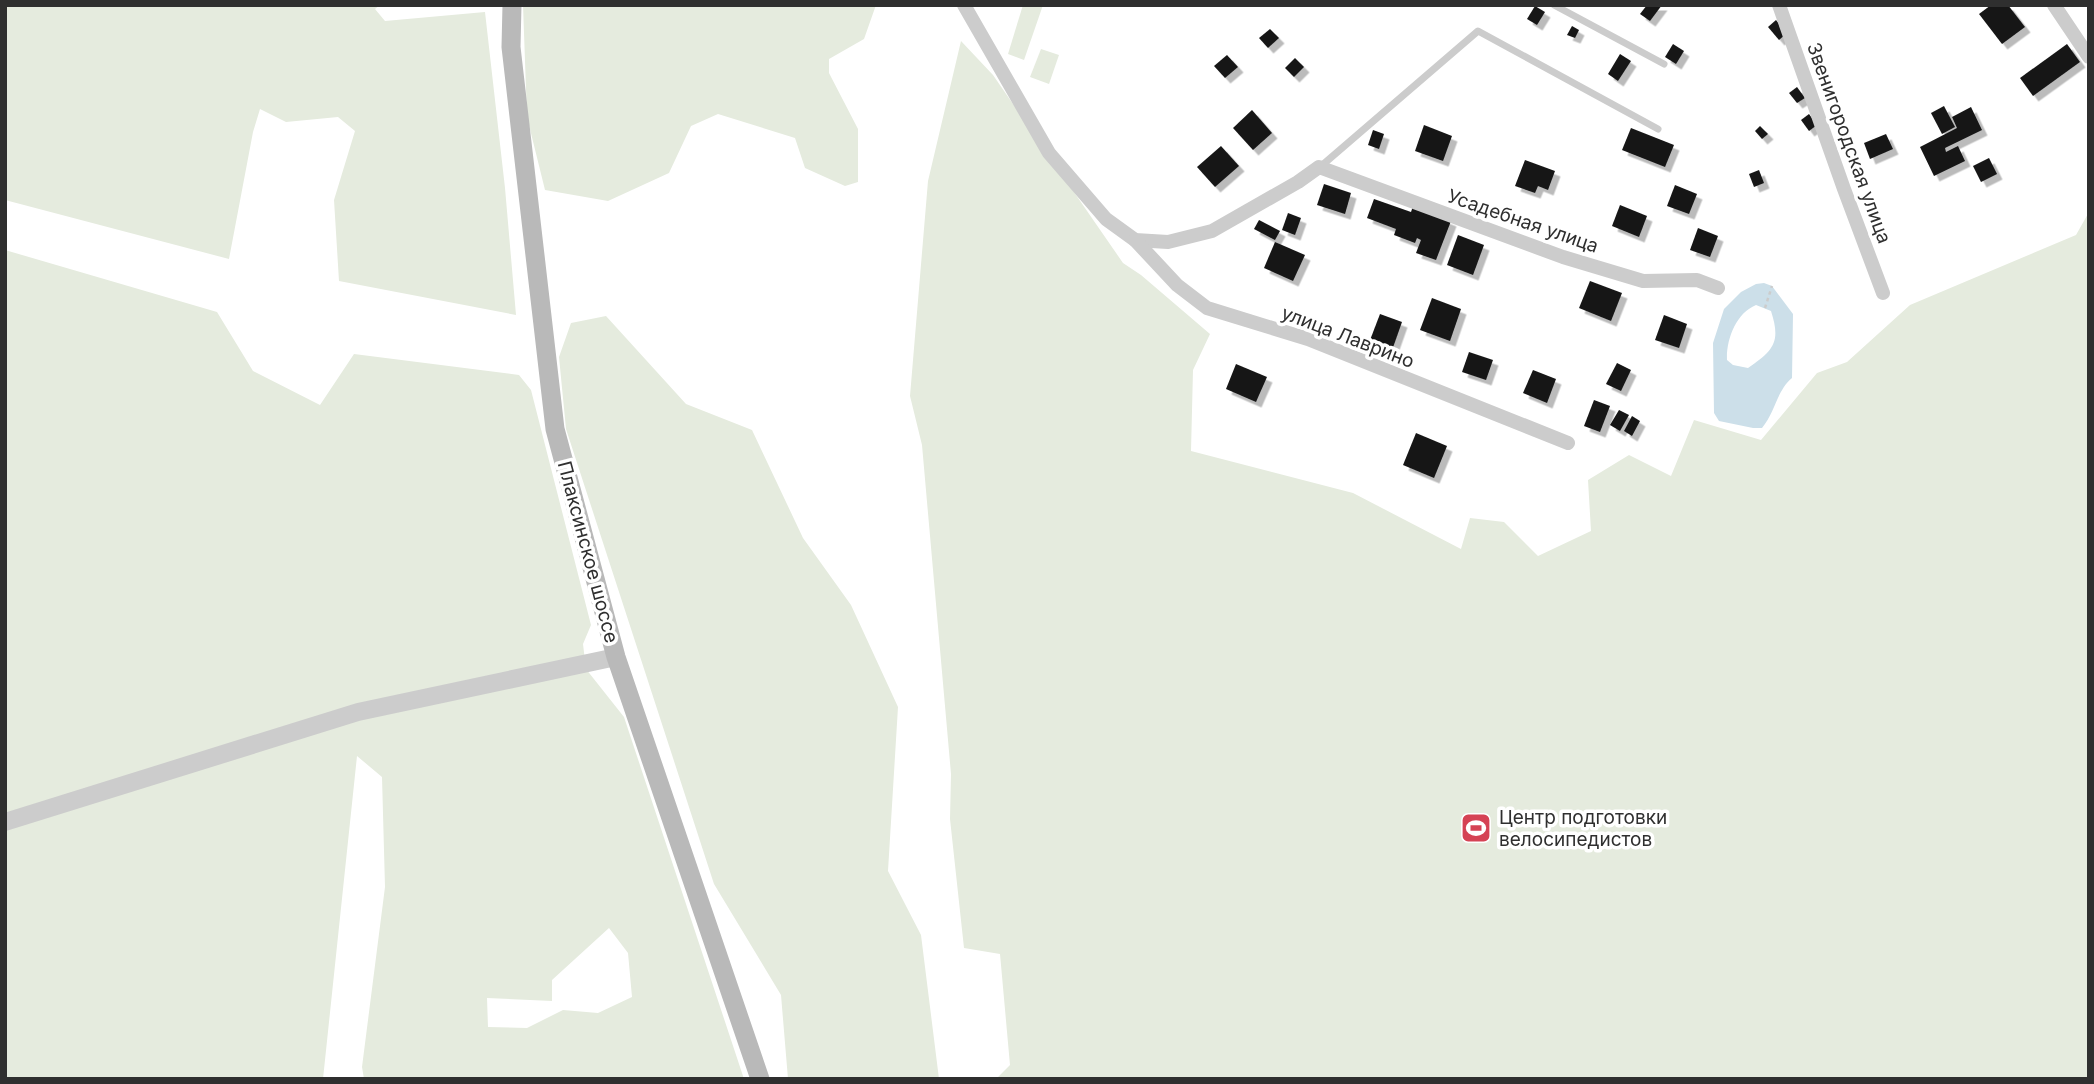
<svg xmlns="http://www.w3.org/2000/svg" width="2094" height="1084" viewBox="0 0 2094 1084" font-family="Inter,sans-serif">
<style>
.green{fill:#e5ebde;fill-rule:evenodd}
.water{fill:#ccdfe9;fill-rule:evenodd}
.building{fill:#161616;filter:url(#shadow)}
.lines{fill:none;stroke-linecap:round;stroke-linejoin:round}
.path{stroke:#ccc;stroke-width:2.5;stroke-dasharray:3.5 3.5;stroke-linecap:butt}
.service{stroke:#ccc;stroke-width:7}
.minor{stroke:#ccc;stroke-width:14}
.tertiary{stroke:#ccc;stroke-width:18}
.secondary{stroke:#b9b9b9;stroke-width:19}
.labels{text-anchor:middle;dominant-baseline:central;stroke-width:7;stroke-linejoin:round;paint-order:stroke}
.street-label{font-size:19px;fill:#2f2f2f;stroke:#fff}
.poi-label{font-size:19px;fill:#2f2f2f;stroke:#fff;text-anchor:start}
</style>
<defs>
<filter id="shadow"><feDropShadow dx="5.5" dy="5.5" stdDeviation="0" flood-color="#0004"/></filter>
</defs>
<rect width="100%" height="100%" fill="#fff"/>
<g class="green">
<polygon points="5,5 380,5 375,9 385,21 485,12 505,188 516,315 339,281 334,200 355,131 338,117 286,122 260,109 253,132 229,259 5,200"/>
<polygon points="523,5 876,5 864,39 829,59 829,73 858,129 858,182 845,186 805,168 795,138 718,114 691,126 669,173 608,201 545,190 527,117"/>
<polygon points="1023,5 1043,5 1024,60 1008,54"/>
<polygon points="961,41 993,75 1123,263 1141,275 1210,334 1193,370 1191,451 1353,493 1461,549 1470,518 1504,522 1538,556 1591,531 1588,480 1629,455 1671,476 1694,420 1761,440 1817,373 1847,362 1910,305 2076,235 2089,212 2089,1079 996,1079 1010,1065 1000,954 964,948 950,819 951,774 922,445 910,396 928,181"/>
<polygon points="1041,49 1059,55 1049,84 1030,77"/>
<path d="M5 250 217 312 253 371 320 405 354 354 519 375 531 390 591 625 583 644 586 669 624 717 744 1079H364L362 1067 385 887 382 777 357 756 323 1079H5ZM609 928 628 953 632 997 598 1013 563 1010 527 1028 488 1027 487 998 552 1001V980Z"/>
<polygon points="606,316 686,404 752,430 803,538 851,605 898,707 888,871 921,935 939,1079 788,1079 781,995 714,884 566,429 559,357 571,323"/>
</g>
<path class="water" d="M1764 283 1772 286 1793 314 1792 378C1777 390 1775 413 1762 428H1753L1719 421 1714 413 1713 343 1724 309 1741 292 1756 284ZM1756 305 1771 311C1781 342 1774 350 1748 368L1733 365 1727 360C1726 340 1736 313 1756 305Z"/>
<g class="building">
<polygon points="1647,5 1662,5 1650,21 1640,14"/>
<polygon points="1991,5 2008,5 2025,27 2002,44 1979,14"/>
<polygon points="1535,6 1545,12 1537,25 1527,19"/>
<polygon points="1776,20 1787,33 1779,40 1768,27"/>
<polygon points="1572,26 1579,30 1575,38 1567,35"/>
<polygon points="1270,29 1279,38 1268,48 1259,38"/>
<polygon points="1673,44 1684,51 1676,64 1665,57"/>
<polygon points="2067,44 2080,62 2033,96 2020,78"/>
<polygon points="1620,54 1631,61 1618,81 1608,74"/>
<polygon points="1227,55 1238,67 1225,78 1214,66"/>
<polygon points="1295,58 1304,67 1294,77 1285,68"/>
<polygon points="1797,87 1805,98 1797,103 1789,93"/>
<polygon points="1944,106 1955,127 1942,134 1931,113"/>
<polygon points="1971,107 1982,130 1945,148 1946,152 1958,146 1965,161 1934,176 1920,147 1957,128 1952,117"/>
<polygon points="1252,110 1272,133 1253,150 1233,128"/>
<polygon points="1809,114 1817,125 1809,131 1801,120"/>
<polygon points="1424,125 1452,136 1443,161 1415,151"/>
<polygon points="1760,126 1768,134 1762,139 1755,131"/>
<polygon points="1631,128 1674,145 1665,167 1622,150"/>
<polygon points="1373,130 1384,134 1379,149 1368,145"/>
<polygon points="1886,134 1893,149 1870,159 1864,143"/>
<polygon points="1221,146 1239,166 1215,187 1197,167"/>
<polygon points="1989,158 1997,174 1981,182 1973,166"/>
<polygon points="1525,160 1555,171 1548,190 1538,186 1535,193 1515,186"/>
<polygon points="1759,170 1764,183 1754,187 1749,174"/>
<polygon points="1324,184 1351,193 1345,214 1317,205"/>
<polygon points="1675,185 1697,194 1689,214 1667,206"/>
<polygon points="1374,199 1411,212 1413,206 1451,221 1436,260 1416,253 1421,240 1417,238 1415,243 1394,235 1396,229 1367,218"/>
<polygon points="1620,205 1647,216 1639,237 1612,226"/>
<polygon points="1288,213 1301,218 1295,235 1282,230"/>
<polygon points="1259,220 1280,231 1275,240 1254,229"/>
<polygon points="1698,228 1718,236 1710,257 1690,250"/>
<polygon points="1458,235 1484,245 1473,275 1447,265"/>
<polygon points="1275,242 1305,255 1293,281 1264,268"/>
<polygon points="1590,281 1622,293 1611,321 1579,308"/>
<polygon points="1432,298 1461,309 1450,341 1420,330"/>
<polygon points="1380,314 1402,322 1390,356 1367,348"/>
<polygon points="1664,315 1687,324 1679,348 1655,340"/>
<polygon points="1469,352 1493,360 1486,380 1462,372"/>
<polygon points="1617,363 1631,370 1621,391 1606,384"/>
<polygon points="1236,364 1267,377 1256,402 1226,389"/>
<polygon points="1533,370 1556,379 1547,403 1523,393"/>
<polygon points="1594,400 1610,406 1600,432 1584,426"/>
<polygon points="1619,410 1629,415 1620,431 1610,425"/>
<polygon points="1632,416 1640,421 1632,436 1624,431"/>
<polygon points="1416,433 1447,446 1434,478 1403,465"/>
</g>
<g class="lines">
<polyline class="path" points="1765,308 1772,286"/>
<g class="service">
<polyline points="1554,5 1664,64"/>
<polyline points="1320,167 1478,31 1658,129"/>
</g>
<g class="minor">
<polyline points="964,5 1049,153 1106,219 1135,240 1168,242 1212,231 1298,182 1319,167 1563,257 1643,281 1697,280 1718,288"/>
<polyline points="1779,5 1844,189 1883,293"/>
<polyline points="2054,5 2089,57"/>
<polyline points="1135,240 1177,285 1207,308 1308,339 1568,443"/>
</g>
<polyline class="tertiary" points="5,822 358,712 616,657"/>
<polyline class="secondary" points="512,5 511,47 555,429 616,657 760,1079"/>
</g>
<defs>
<g id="stadium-square" transform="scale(1.575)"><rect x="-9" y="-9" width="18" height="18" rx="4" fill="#d54254" stroke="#fff"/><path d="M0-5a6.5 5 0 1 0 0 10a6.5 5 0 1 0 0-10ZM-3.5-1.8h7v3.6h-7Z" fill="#fff"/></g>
</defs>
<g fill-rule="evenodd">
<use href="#stadium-square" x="1476" y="828"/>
</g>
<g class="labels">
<g class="street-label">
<text transform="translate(1849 143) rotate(70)">Звенигородская улица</text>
<text transform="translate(1523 221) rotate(19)">Усадебная улица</text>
<text transform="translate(1348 337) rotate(21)">улица Лаврино</text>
<text transform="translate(588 552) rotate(75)">Плаксинское шоссе</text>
</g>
<g class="poi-label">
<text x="1499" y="817">Центр подготовки<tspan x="1499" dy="22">велосипедистов</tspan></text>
</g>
</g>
<rect width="2094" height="1084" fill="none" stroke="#2f2f2f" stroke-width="14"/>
</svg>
